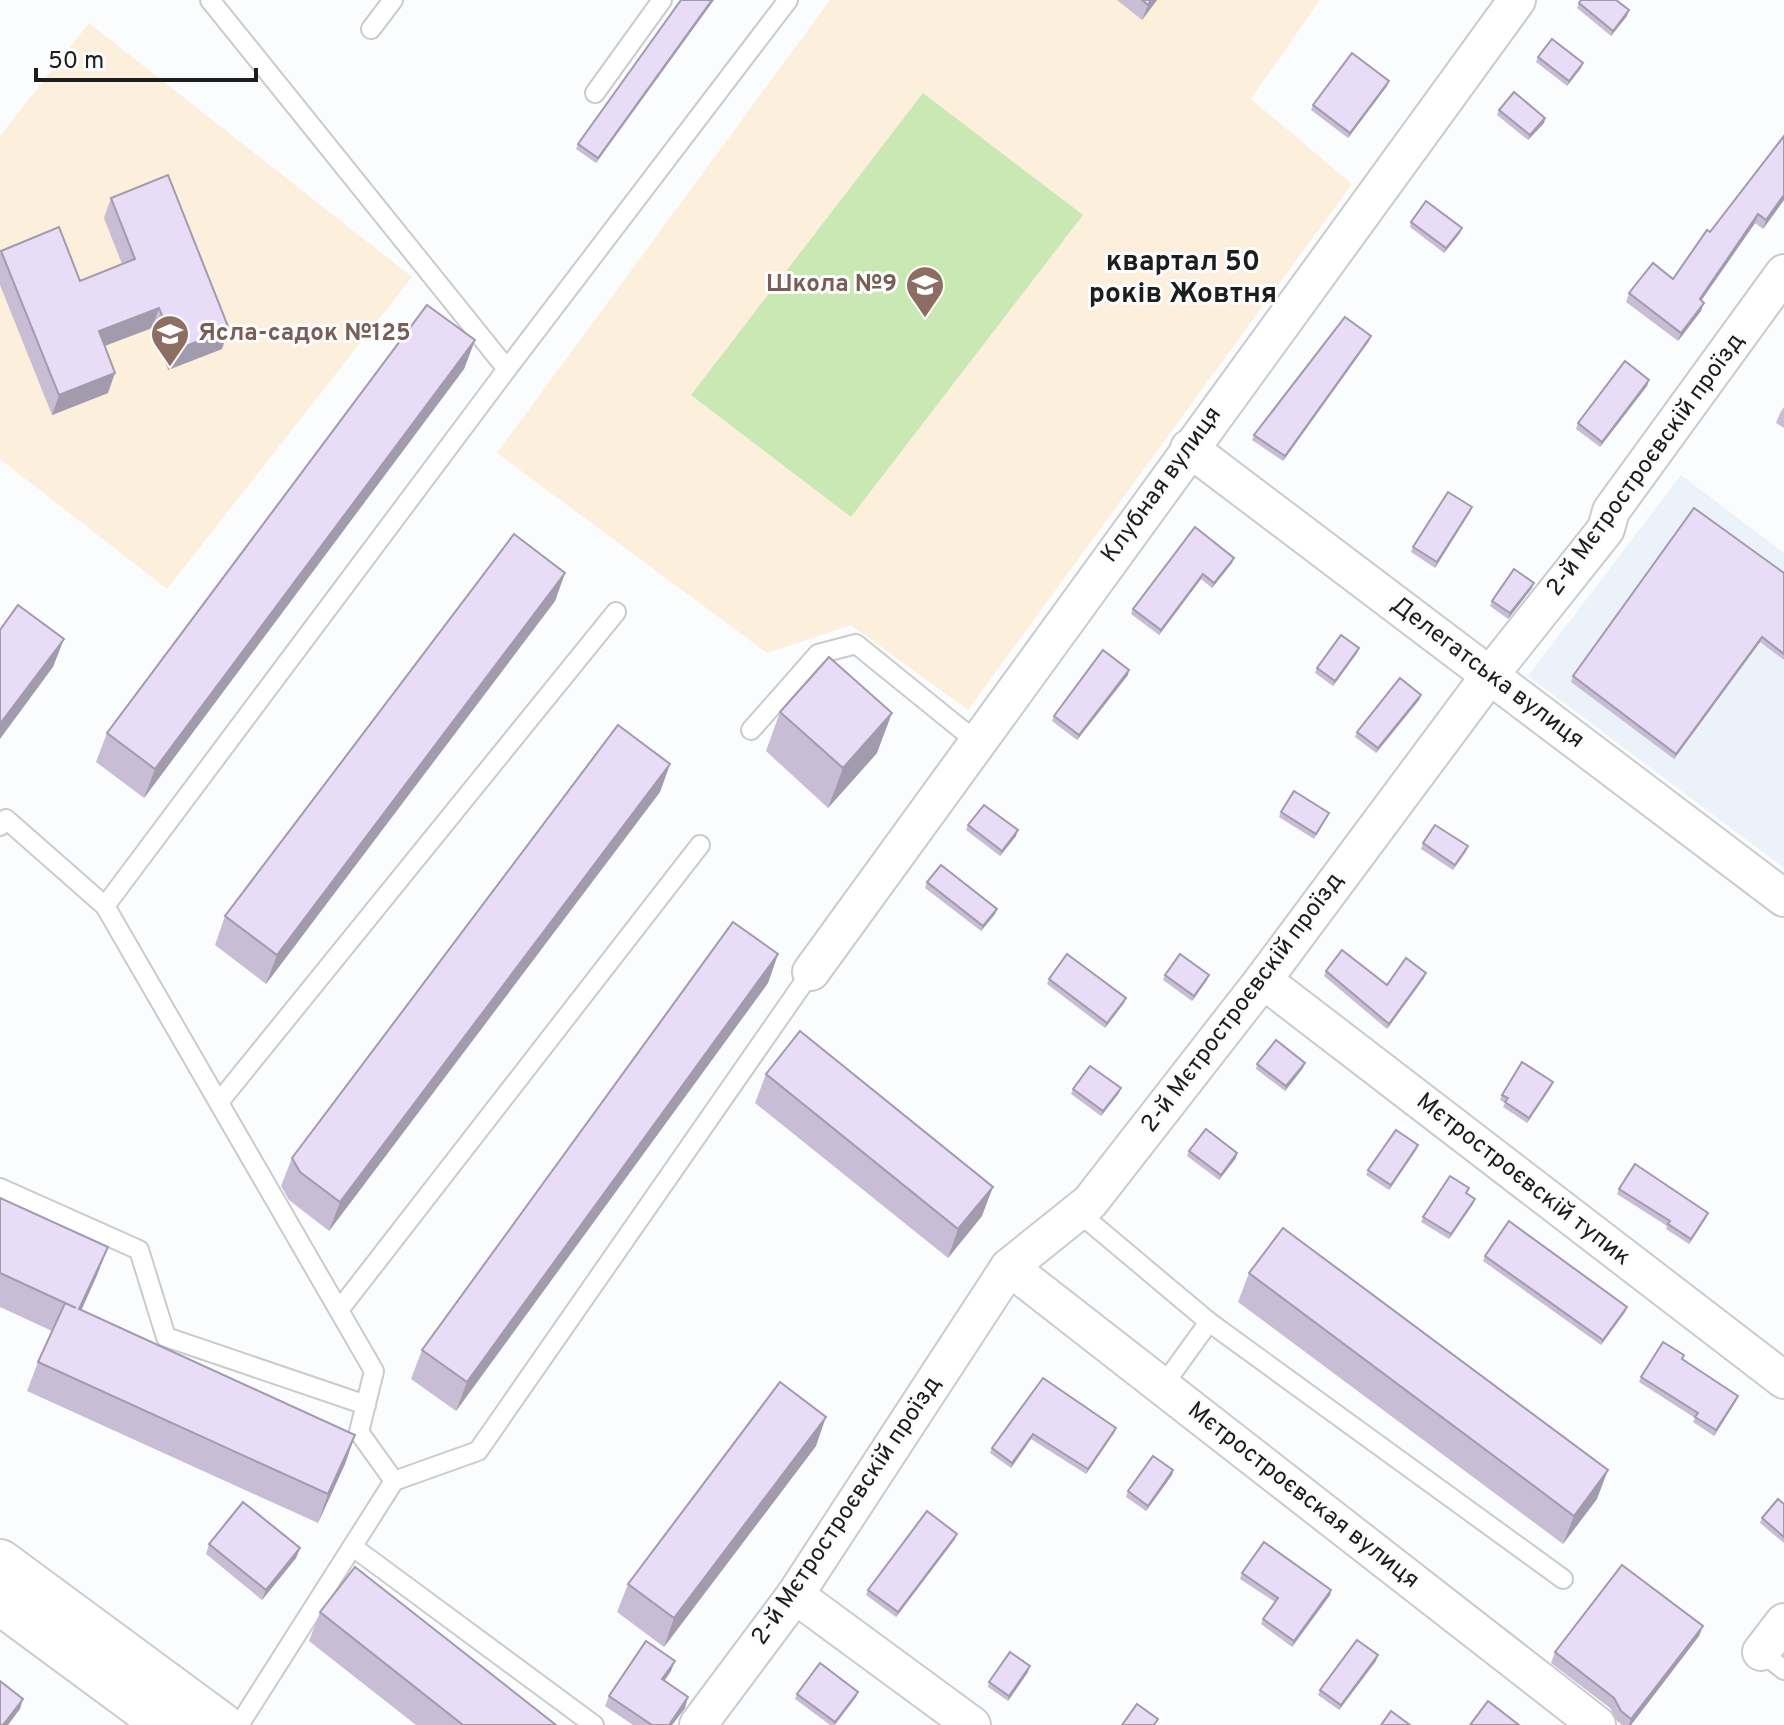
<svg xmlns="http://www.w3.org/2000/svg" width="1784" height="1725" viewBox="0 0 1784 1725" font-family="Overpass,sans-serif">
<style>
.built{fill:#ecf2fa}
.education{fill:#fcf0dc}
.green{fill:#cae8b3}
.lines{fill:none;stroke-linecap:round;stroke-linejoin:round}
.service-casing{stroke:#cacbcc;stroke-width:22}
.minor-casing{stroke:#cacbcc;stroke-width:40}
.tertiary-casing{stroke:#cacbcc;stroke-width:48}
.service{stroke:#fff;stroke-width:18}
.minor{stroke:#fff;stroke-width:36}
.tertiary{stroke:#fff;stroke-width:44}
.wall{fill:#c8bdd4}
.shaded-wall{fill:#a29aad}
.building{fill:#e8dcf7;stroke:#a29aad;stroke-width:2}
.labels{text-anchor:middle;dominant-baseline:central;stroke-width:6;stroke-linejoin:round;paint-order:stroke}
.education-label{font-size:24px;font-weight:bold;fill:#785e54;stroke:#fbfcfd;text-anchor:end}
.street-label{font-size:24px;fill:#1d1d1e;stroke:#fbfcfd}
.quarter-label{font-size:28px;font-weight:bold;fill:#1d1d1e;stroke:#fbfcfd}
</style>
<rect width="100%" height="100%" fill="#fbfcfd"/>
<polygon class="built" points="1681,475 1784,553 1784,868 1528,676"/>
<g class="education">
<polygon points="830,0 1320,0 1251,99 1352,184 968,710 851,625 767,653 497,453"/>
<polygon points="89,23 412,277 167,589 0,459 0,136"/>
</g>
<polygon class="green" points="923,93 1083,215 851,517 691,395"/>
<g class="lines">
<g class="service-casing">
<g id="service">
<polyline points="210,0 507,369 105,906 374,1371 359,1432 394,1481"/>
<polyline points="371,29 393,0"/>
<polyline points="595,93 662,0"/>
<polyline points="507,369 788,0"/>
<polyline points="751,730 818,654 856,644 977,742"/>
<polyline points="0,826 6,819 105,906"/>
<polyline points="219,1102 616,612"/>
<polyline points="0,1188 139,1250 166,1337 366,1405"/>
<polyline points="1078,1212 1209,1322"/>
<polyline points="339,1310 700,845"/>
<polyline points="1162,1387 1209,1322 1563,1579"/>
<polyline points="353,1547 594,1725"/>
<polyline points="1761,1652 1784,1670"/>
<polyline points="239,1725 394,1481 478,1451 811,972"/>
</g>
</g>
<g class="minor-casing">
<g id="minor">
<polyline points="1189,448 1784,898"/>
<polyline points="811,972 1517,0"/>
<polyline points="1263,980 1784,1380"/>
<polyline points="1009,1267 1597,1725"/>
<polyline points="795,1595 972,1725"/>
<polyline points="1761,1652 1784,1622"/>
<polyline points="698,1725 795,1595 1009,1267 1090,1202 1263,980 1490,675 1606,529 1611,511 1784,273"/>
</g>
</g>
<g class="tertiary-casing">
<g id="tertiary">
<polyline points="0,1562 221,1725"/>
<polyline points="0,1602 167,1725"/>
</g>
</g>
<use href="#service" class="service"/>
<use href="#minor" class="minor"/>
<use href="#tertiary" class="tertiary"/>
</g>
<g class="wall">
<polygon points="681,0 596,163 576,149 578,144"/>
<polygon points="1117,0 1157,0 1142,20"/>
<polygon points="1579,3 1627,16 1611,36 1577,8"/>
<polygon points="1538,57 1583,63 1581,68 1567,86 1536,62"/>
<polygon points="1387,86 1348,138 1311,110 1313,105"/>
<polygon points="1499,110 1545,118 1544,123 1528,140 1497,115"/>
<polygon points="1784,136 1784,200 1763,229 1755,223 1701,301 1701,311 1678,341 1626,302 1629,293 1673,279 1710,232"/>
<polygon points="111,198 222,349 168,370 152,328 105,346 108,393 52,415 0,285 0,254 1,251 80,281 122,264 104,218"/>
<polygon points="1411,222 1460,233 1444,253 1410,227"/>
<polygon points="475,340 464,369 144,798 96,762 107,733"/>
<polygon points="1369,341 1283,461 1252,440 1254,435"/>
<polygon points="1649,380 1647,386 1600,447 1576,429 1578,423"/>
<polygon points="1784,407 1784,428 1776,423 1780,413"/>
<polygon points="1472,507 1470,512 1435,568 1411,552 1413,547"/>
<polygon points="1234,558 1232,563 1212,588 1201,579 1159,635 1131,614 1133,609"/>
<polygon points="565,573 555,601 266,984 215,945 225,916"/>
<polygon points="1784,573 1784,660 1760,642 1674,759 1571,682 1573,676"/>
<polygon points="1532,588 1508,619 1490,606 1492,601"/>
<polygon points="1359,648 1357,653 1333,686 1315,673 1317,668"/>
<polygon points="1128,675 1077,740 1052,721 1054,716"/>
<polygon points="1421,695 1419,700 1376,753 1355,737 1357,732"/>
<polygon points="780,712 877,753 828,808 766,751"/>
<polygon points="670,764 660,792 329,1231 289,1200 281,1186 292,1158"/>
<polygon points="1281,812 1329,813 1314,839 1279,817"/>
<polygon points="968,825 1016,836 1000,856 966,830"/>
<polygon points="1423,843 1468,846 1466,852 1453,870 1421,849"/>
<polygon points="927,882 997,909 995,914 981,931 925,888"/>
<polygon points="778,954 768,983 456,1411 411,1379 422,1350"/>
<polygon points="1326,971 1387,985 1424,978 1387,1029 1324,976"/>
<polygon points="1165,975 1207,980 1192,1001 1163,980"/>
<polygon points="1049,979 1124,1003 1105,1028 1047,984"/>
<polygon points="1257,1064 1303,1068 1285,1091 1256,1069"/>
<polygon points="766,1074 982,1216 948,1258 755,1103"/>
<polygon points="1551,1087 1527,1123 1503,1107 1505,1103 1500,1100 1502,1095"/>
<polygon points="1073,1089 1119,1093 1101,1116 1071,1094"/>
<polygon points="1418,1145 1416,1150 1389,1190 1366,1175 1368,1170"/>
<polygon points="1189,1151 1236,1158 1219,1180 1187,1156"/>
<polygon points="1619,1189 1706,1218 1689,1244 1666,1229 1667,1226 1617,1194"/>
<polygon points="0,1198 108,1247 97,1275 81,1310 355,1435 345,1464 318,1523 27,1391 38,1362 52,1331 0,1307"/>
<polygon points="1473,1204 1449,1239 1421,1222 1423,1217"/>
<polygon points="1485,1256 1627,1307 1625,1312 1601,1345 1483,1261"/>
<polygon points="1249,1273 1597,1499 1563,1544 1238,1302"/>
<polygon points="1684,1355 1682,1360 1736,1401 1714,1436 1693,1422 1695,1418 1639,1382 1641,1377"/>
<polygon points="1043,1378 1116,1428 1114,1433 1086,1474 1031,1439 1011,1468 990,1453 992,1448"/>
<polygon points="816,1446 664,1647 617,1612 628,1584"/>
<polygon points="1173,1470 1172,1475 1146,1511 1126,1497 1128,1491"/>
<polygon points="1784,1504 1784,1543 1760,1523 1762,1518"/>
<polygon points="955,1539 896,1617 866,1595 868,1590"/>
<polygon points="209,1544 300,1548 296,1558 262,1600 206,1554"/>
<polygon points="1242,1573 1331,1590 1330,1595 1292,1647 1261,1624 1263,1619 1275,1602 1240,1579"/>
<polygon points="320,1612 556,1725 416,1725 309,1641"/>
<polygon points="1703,1626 1699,1636 1631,1725 1622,1725 1617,1721 1610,1708 1551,1663 1555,1652"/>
<polygon points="1376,1661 1339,1710 1318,1695 1320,1690"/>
<polygon points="671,1671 664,1681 685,1708 672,1725 633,1725 605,1706 609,1696"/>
<polygon points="1028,1672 1008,1701 988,1687 989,1682"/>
<polygon points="858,1692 856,1697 835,1725 830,1725 795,1699 797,1694"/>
</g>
<g class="shaded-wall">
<polygon points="712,0 714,0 596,163 598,158"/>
<polygon points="1151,0 1157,0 1142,20 1148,5"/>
<polygon points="1629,10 1627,16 1611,36 1613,31"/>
<polygon points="1583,63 1581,68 1567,86 1569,81"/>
<polygon points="1389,81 1387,86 1348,138 1350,133"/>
<polygon points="1545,118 1544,123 1528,140 1530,135"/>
<polygon points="1784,195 1784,200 1763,229 1766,220"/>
<polygon points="1758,214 1755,223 1696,308 1700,299"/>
<polygon points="1462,228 1460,233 1444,253 1446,248"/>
<polygon points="1704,303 1701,311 1678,341 1681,333"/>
<polygon points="159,308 152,328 91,351 99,331"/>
<polygon points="229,329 222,349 168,370 176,350"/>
<polygon points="1371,336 1369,341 1283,461 1285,456"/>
<polygon points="475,340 464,369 144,798 155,769"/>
<polygon points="115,373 108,393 52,415 59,395"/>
<polygon points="1649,380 1647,386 1600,447 1602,442"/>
<polygon points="1472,507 1470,512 1435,568 1437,562"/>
<polygon points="1234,558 1232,563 1212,588 1214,583"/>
<polygon points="565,573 555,601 266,984 277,955"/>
<polygon points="1203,574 1201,579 1159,635 1161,630"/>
<polygon points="1534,583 1532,588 1508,619 1510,613"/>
<polygon points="1762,637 1760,642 1674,759 1676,754"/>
<polygon points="64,639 53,667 0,739 0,724"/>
<polygon points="1359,648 1357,653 1333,686 1335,681"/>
<polygon points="1129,670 1128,675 1077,740 1079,735"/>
<polygon points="1421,695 1419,700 1376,753 1378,748"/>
<polygon points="892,713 877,753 828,808 843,768"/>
<polygon points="670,764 660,792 329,1231 340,1202"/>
<polygon points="1018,830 1016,836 1000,856 1002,851"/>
<polygon points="997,909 995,914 981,931 983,926"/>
<polygon points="778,954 768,983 456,1411 467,1382"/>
<polygon points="1426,973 1424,978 1387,1029 1389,1024"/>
<polygon points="1209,975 1207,980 1192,1001 1194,996"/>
<polygon points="1126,998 1124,1003 1105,1028 1107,1023"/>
<polygon points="1305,1063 1303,1068 1285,1091 1286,1086"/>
<polygon points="1553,1082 1551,1087 1527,1123 1529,1118"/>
<polygon points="1121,1088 1119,1093 1101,1116 1103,1111"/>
<polygon points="1418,1145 1416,1150 1389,1190 1391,1185"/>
<polygon points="1237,1153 1236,1158 1219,1180 1221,1175"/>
<polygon points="993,1187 982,1216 948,1258 958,1229"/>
<polygon points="1475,1199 1473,1204 1449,1239 1451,1234"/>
<polygon points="1708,1213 1706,1218 1689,1244 1691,1239"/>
<polygon points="108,1247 97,1275 69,1338 79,1309"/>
<polygon points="1627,1307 1625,1312 1601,1345 1603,1340"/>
<polygon points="1738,1396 1736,1401 1714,1436 1716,1430"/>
<polygon points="826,1417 816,1446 664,1647 674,1618"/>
<polygon points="1116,1428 1114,1433 1086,1474 1088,1469"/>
<polygon points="1033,1434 1031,1439 1011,1468 1012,1463"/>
<polygon points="355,1435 345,1464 318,1523 328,1494"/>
<polygon points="1173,1470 1172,1475 1146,1511 1148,1506"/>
<polygon points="1608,1470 1597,1499 1563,1544 1574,1516"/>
<polygon points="957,1534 955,1539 896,1617 898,1612"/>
<polygon points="300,1548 296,1558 262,1600 266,1590"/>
<polygon points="1331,1590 1330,1595 1292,1647 1294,1641"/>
<polygon points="1703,1626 1699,1636 1631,1725 1629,1725 1631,1719"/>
<polygon points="1378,1655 1376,1661 1339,1710 1341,1705"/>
<polygon points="675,1661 671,1671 658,1690 662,1679"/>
<polygon points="1030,1666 1028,1672 1008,1701 1009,1696"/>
<polygon points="858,1692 856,1697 834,1725 835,1722"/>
<polygon points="688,1697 685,1708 672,1725 669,1725"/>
<polygon points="23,1699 20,1709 8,1725 3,1725"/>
</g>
<g class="building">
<polygon points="681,0 712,0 598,158 578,144"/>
<polygon points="1142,0 1151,0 1148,5"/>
<polygon points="1581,0 1616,0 1629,10 1613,31 1579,3"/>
<polygon points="1552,39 1583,63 1569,81 1538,57"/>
<polygon points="1352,53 1389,81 1350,133 1313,105"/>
<polygon points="1514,92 1545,118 1530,135 1499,110"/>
<polygon points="1784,136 1784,195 1766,220 1758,214 1700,299 1704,303 1681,333 1629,293 1653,263 1673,279 1707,230 1710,232"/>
<polygon points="168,175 229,329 176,350 159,308 99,331 115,373 59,395 1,251 59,227 80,281 135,259 111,198"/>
<polygon points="1426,201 1462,228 1446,248 1411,222"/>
<polygon points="427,305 475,340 155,769 107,733"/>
<polygon points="1345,317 1371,336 1285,456 1254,435"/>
<polygon points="1625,361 1649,380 1602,442 1578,423"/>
<polygon points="1448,492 1472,507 1437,562 1413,547"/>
<polygon points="1694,508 1784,573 1784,654 1762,637 1676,754 1573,676"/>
<polygon points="1195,527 1234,558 1214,583 1203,574 1161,630 1133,609"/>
<polygon points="514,534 565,573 277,955 225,916"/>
<polygon points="1514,569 1534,583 1510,613 1492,601"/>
<polygon points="18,605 64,639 0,724 0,630"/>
<polygon points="1341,635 1359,648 1335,681 1317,668"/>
<polygon points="1103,650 1129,670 1079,735 1054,716"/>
<polygon points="829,657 892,713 843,768 780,712"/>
<polygon points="1400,678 1421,695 1378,748 1357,732"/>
<polygon points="618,725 670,764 340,1202 300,1172 292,1158"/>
<polygon points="1294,791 1329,813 1316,834 1281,812"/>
<polygon points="984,805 1018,830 1002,851 968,825"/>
<polygon points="1435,825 1468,846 1455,865 1423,843"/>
<polygon points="941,865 997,909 983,926 927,882"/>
<polygon points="733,922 778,954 467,1382 422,1350"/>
<polygon points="1342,950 1387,985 1406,958 1426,973 1389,1024 1326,971"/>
<polygon points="1067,954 1126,998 1107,1023 1049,979"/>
<polygon points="1180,954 1209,975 1194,996 1165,975"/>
<polygon points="800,1031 993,1187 958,1229 766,1074"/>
<polygon points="1276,1040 1305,1063 1286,1086 1257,1064"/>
<polygon points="1522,1062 1553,1082 1529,1118 1505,1102 1508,1098 1502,1095"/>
<polygon points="1090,1066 1121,1088 1103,1111 1073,1089"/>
<polygon points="1206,1129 1237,1153 1221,1175 1189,1151"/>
<polygon points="1396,1130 1418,1145 1391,1185 1368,1170"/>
<polygon points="1635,1164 1708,1213 1691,1239 1668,1224 1670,1221 1619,1189"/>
<polygon points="1450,1176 1469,1188 1466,1193 1475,1199 1451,1234 1423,1217"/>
<polygon points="0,1198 108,1247 79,1309 355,1435 328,1494 38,1362 65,1303 76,1308 0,1273"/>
<polygon points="1509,1221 1627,1307 1603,1340 1485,1256"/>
<polygon points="1283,1228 1608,1470 1574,1516 1249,1273"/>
<polygon points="1663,1342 1684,1355 1682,1359 1738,1396 1716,1430 1695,1417 1698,1413 1641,1377"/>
<polygon points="1043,1378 1116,1428 1088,1469 1033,1434 1012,1463 992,1448"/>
<polygon points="780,1382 826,1417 674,1618 628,1584"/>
<polygon points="1153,1456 1173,1470 1148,1506 1128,1491"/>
<polygon points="1778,1499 1784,1504 1784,1537 1762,1518"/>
<polygon points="243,1502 300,1548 266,1590 209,1544"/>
<polygon points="927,1511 957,1534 898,1612 868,1590"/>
<polygon points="1264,1542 1331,1590 1294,1641 1263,1619 1278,1598 1242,1573"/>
<polygon points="1622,1565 1703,1626 1631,1719 1621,1711 1614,1698 1555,1652"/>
<polygon points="355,1567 556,1725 463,1725 320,1612"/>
<polygon points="1357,1640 1378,1655 1341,1705 1320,1690"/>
<polygon points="646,1641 675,1661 662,1679 688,1697 669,1725 652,1725 609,1696"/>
<polygon points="1010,1652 1030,1666 1009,1696 989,1682"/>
<polygon points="820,1663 858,1692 835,1722 797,1694"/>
<polygon points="0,1681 23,1699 3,1725 0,1725"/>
<polygon points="1488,1701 1519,1725 1470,1725"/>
<polygon points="1137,1704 1158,1719 1154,1725 1122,1725"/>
<polygon points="1391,1711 1410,1725 1381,1725"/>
</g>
<defs>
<g id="school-pin" transform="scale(2)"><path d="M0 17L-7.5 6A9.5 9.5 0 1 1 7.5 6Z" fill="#8d6e63" stroke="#fbfcfd"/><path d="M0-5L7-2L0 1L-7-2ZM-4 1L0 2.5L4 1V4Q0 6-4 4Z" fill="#fff"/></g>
</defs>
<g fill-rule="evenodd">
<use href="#school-pin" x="925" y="285"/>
<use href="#school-pin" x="170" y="334"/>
</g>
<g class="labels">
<g class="education-label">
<text x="897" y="285">Школа №9</text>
<text x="198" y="334" text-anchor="start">Ясла-садок №125</text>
</g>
<g class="street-label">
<text transform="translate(1646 465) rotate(-54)">2-й Мєтростроєвскій проїзд</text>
<text transform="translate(1162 485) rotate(-54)">Клубная вулиця</text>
<text transform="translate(1487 673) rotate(37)">Делегатська вулиця</text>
<text transform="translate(1243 1003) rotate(-53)">2-й Мєтростроєвскій проїзд</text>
<text transform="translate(1523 1180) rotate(38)">Мєтростроєвскій тупик</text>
<text transform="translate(1303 1496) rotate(38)">Мєтростроєвская вулиця</text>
<text transform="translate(847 1511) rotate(-56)">2-й Мєтростроєвскій проїзд</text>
</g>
<g class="quarter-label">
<text x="1183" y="263">квартал 50<tspan x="1183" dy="32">років Жовтня</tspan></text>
</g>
</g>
<path d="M36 68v12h220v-12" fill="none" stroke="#1d1d1e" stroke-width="4"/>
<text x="48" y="68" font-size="24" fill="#1d1d1e" stroke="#fbfcfd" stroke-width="6" paint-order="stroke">50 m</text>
</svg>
